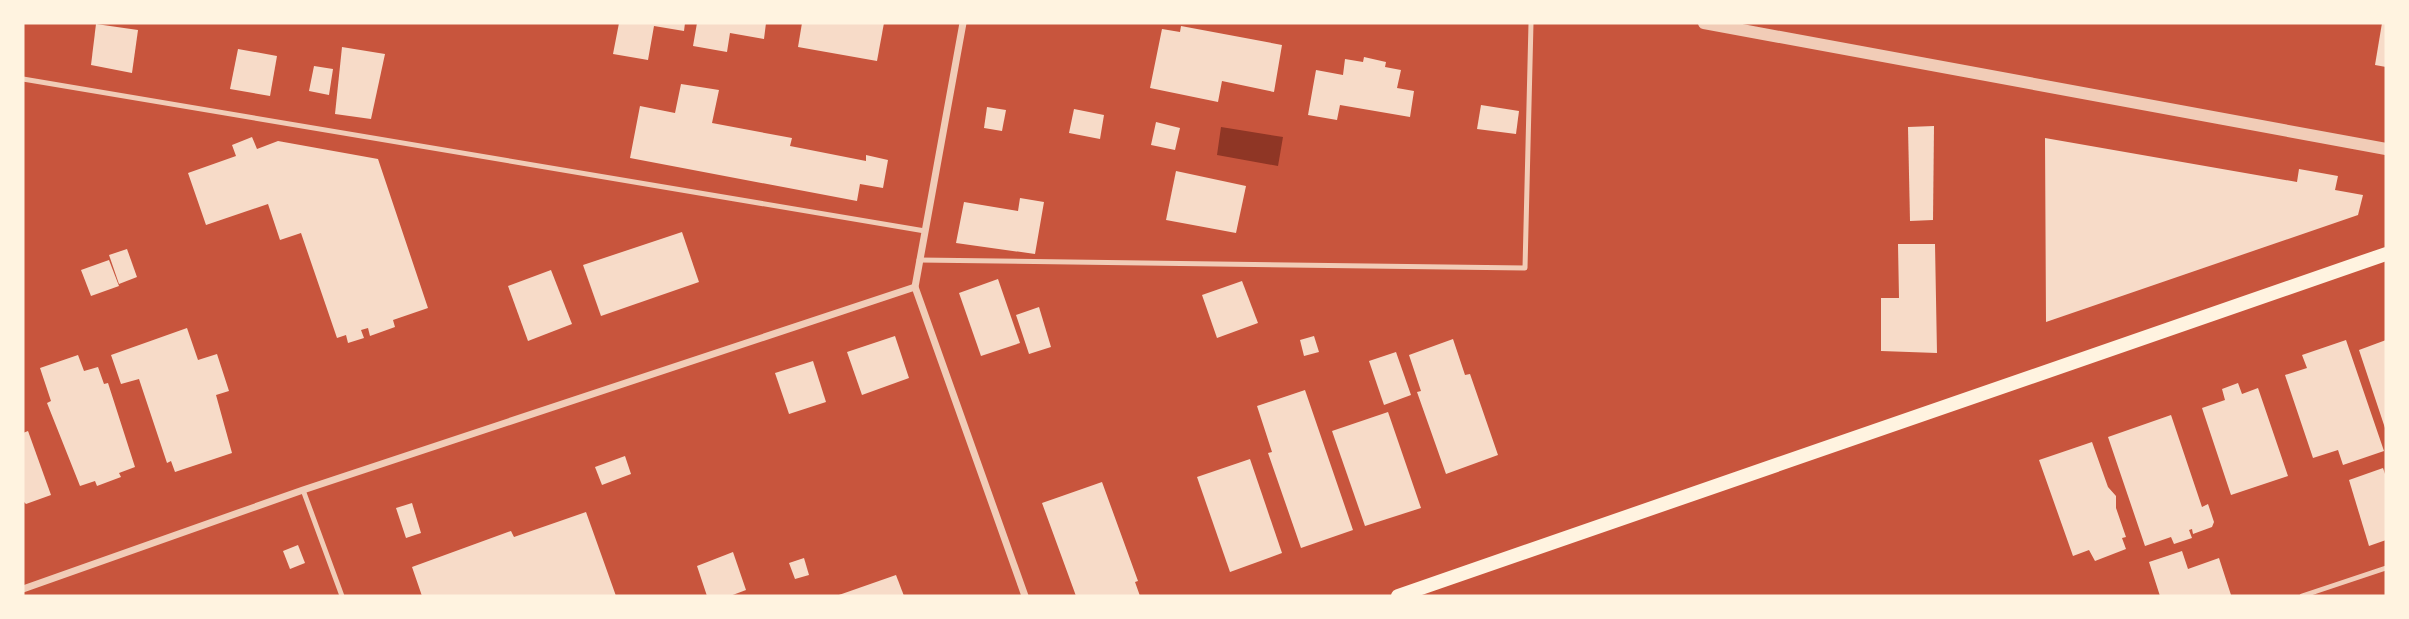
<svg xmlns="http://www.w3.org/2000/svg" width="2409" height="619" viewBox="0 0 2409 619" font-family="Barlow,sans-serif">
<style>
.water{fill:#8f3625}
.building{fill:#f7dbc8}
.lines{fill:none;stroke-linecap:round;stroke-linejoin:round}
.service{stroke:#f1ccb7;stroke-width:5}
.minor{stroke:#f1ccb7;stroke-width:7}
.tertiary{stroke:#f1ccb7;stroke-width:12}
.secondary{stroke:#fff3e0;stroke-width:14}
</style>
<rect width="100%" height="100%" fill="#c8553d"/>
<polygon class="water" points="1221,127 1283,137 1278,166 1217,155"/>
<g class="building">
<polygon points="619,23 685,23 684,31 654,26 648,60 613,54"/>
<polygon points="697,23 766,23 764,39 730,33 727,52 693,46"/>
<polygon points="802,23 884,23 877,61 798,47"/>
<polygon points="2382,23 2386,23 2386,67 2375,65"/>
<polygon points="96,24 138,30 132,73 91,65"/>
<polygon points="1181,26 1282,45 1274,92 1222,81 1218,102 1150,88 1162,29 1180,32"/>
<polygon points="342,47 385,54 371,119 335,114"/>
<polygon points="238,49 277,56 270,96 230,89"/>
<polygon points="1364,57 1386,62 1385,67 1401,70 1397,88 1414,91 1410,117 1340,105 1337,120 1308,115 1316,70 1343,75 1345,59 1363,62"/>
<polygon points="314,66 333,69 329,95 309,91"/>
<polygon points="681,84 719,90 712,123 792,138 790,146 866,161 866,155 888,160 883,188 860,184 857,201 630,158 640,106 675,113"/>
<polygon points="1481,105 1519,111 1516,134 1477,129"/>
<polygon points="987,107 1006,110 1002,131 984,128"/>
<polygon points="1074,109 1104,115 1100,139 1069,133"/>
<polygon points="1156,122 1180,128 1175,150 1151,145"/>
<polygon points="1934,126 1933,220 1910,221 1908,127"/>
<polygon points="252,137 257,149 278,141 378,159 428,308 393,320 395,327 370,336 368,328 361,330 364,338 348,343 346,335 337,338 301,233 280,240 268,204 206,225 188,173 236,156 232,145"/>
<polygon points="2045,138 2297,182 2299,169 2338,176 2335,190 2363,195 2358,215 2046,322"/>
<polygon points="1176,171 1246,186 1236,233 1166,220"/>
<polygon points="1020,198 1044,202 1035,254 956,243 964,202 1018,211"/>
<polygon points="682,232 699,282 601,316 583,265"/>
<polygon points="1898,244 1935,244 1937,353 1881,351 1881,298 1899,298"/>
<polygon points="127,249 137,277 119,284 109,255"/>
<polygon points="109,260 119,286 91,296 81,270"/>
<polygon points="551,270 572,324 528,341 508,286"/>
<polygon points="998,279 1020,343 981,356 959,293"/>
<polygon points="1242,281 1258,323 1217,338 1202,295"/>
<polygon points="1039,307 1051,347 1029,354 1016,315"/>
<polygon points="187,328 198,360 217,354 229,391 216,395 232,453 175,472 171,461 167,463 139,379 121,384 111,355"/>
<polygon points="895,336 909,378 862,395 847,352"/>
<polygon points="1314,336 1319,352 1304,356 1300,340"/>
<polygon points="1453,339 1465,375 1470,374 1498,455 1446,474 1417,392 1421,391 1409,355"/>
<polygon points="2346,340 2384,451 2343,465 2338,450 2313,458 2285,375 2307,368 2302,355"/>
<polygon points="2386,340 2386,431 2359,350"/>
<polygon points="1396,352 1411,395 1384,405 1369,361"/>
<polygon points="78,355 84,371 98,367 104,384 108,383 135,467 119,473 121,477 97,486 95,481 80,486 47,403 51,401 40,368"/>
<polygon points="813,361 826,402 789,414 775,373"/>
<polygon points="2238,383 2242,394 2258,388 2288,476 2231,495 2202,408 2225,400 2222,389"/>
<polygon points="1305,390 1353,530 1301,548 1268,453 1272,452 1257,406"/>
<polygon points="1388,412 1421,508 1365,526 1332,431"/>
<polygon points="2171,415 2202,507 2208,504 2214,522 2212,527 2193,534 2192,529 2189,530 2192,538 2174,544 2171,537 2145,546 2108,437"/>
<polygon points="28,431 51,495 26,504 23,501 23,433"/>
<polygon points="2092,442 2108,487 2116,496 2116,508 2126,537 2122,538 2126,549 2095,561 2089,550 2073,556 2039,460"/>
<polygon points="625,456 631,474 602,485 595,467"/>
<polygon points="1250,459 1282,553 1230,572 1197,477"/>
<polygon points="2383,468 2386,477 2386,540 2369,546 2349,480"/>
<polygon points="1102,482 1138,581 1135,582 1140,596 1076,596 1042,503"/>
<polygon points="412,503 421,533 406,538 396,508"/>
<polygon points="586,512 616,596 422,596 412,567 511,531 514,537"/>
<polygon points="298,545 305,563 290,569 283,551"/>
<polygon points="2182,551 2188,569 2219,558 2231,595 2160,596 2149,562"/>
<polygon points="733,552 746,590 730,596 707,596 697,566"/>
<polygon points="804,558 809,575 795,579 789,563"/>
<polygon points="896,575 904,596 836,596"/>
</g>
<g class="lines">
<g class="service">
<polyline points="23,79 925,231"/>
<polyline points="919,260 1525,268 1531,23"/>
<polyline points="303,490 342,596"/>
<polyline points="2302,596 2386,568"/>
</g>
<g class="minor">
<polyline points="963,23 915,287 1025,596"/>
<polyline points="23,589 303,490 915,287"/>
</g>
<polyline class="tertiary" points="1704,23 2386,149"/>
<polyline class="secondary" points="1398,596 2386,254"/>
</g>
<rect width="2409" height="619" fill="none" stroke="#fff3e0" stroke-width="49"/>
</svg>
